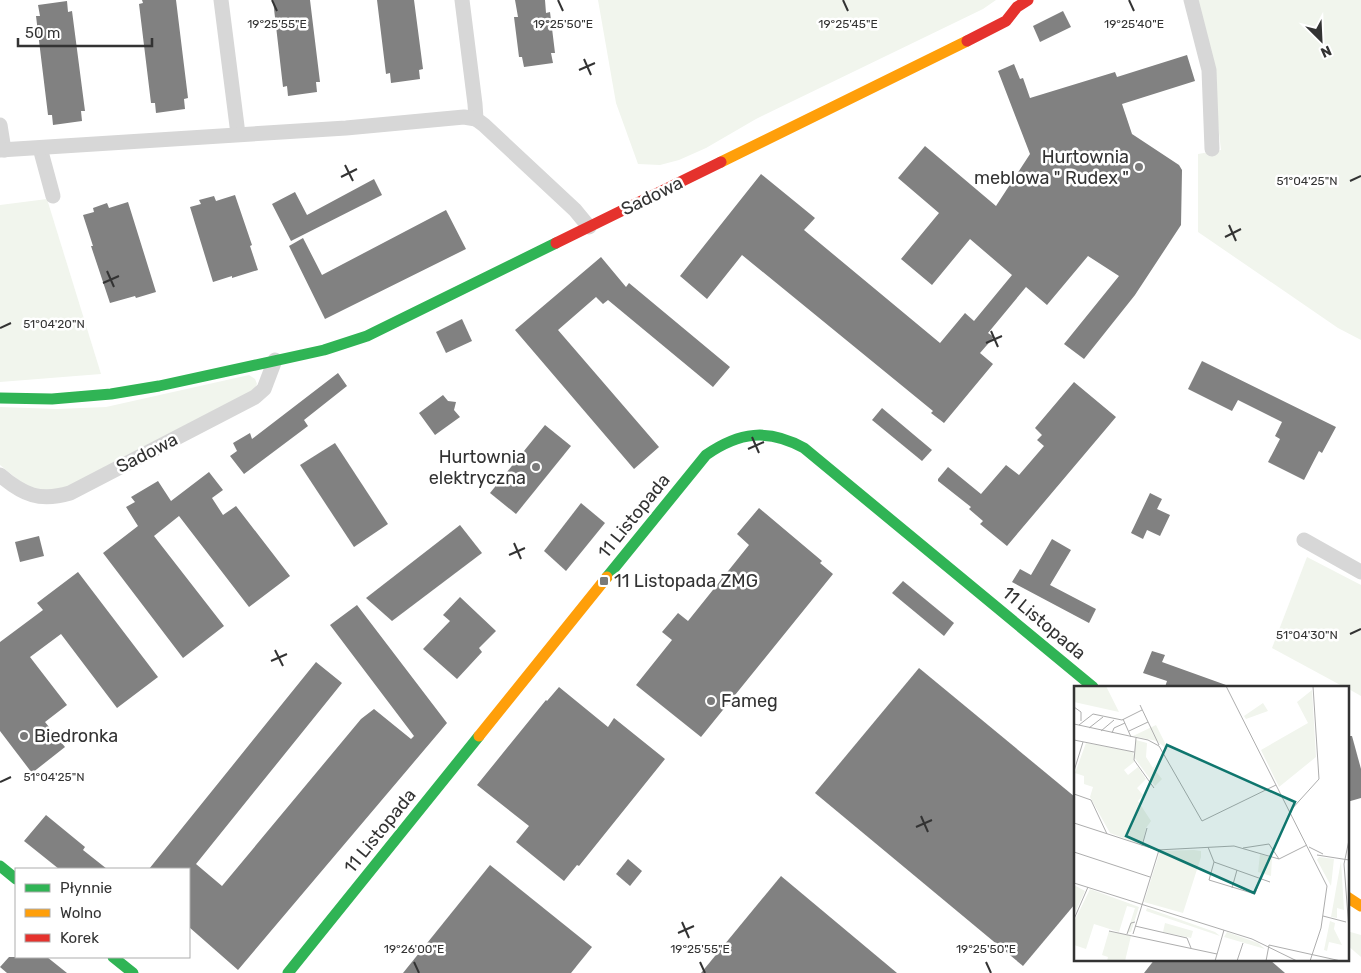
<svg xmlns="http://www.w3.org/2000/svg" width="1361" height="973" viewBox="0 0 1361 973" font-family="Rubik,sans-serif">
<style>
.green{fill:#f1f5ed}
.building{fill:#818181}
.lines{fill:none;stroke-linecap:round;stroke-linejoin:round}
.street{stroke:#d7d7d7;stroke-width:15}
.fast{stroke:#30b455;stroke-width:11}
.slow{stroke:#ff9f0a;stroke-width:11}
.jam{stroke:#e5322d;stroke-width:11}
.ticks{fill:none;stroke:#333;stroke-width:2}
.poi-dot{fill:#7a7a7a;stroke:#fff;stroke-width:2}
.labels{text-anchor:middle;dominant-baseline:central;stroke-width:5;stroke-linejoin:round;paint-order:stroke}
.poi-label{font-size:18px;fill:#333;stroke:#fff;text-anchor:start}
.street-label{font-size:18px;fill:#333;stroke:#fff}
.inset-road{fill:none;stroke:#adadad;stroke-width:1}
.view{fill:#0f766e;fill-opacity:0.15;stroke:#0f766e;stroke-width:2.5}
.inset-edge{fill:none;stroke:#333;stroke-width:2.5}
.ticks-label{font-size:12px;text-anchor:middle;fill:#333;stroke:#fff;stroke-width:5;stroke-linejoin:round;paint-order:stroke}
</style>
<rect width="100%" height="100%" fill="#fff"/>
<g class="green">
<polygon points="598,0 996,0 983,9 756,119 706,148 679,160 660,165 638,164 616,103"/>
<polygon points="1197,0 1361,0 1361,340 1338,328 1198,232 1198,154 1221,150 1208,38"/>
<polygon points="47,199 101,374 0,382 0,205"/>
<polygon points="249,375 255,379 257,384 252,392 68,489 51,491 27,487 0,465 0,407 57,409 106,407"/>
<polygon points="1307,557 1361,585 1361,696 1347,688 1347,687 1344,687 1272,648"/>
<polygon points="1347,931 1361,935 1361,957 1347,945"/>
</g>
<g class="building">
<polygon points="142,0 176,0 188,98 184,99 185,109 156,113 155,103 151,103 139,4 143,3"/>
<polygon points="273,0 310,0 320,82 316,82 317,92 288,96 287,86 283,87"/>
<polygon points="377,0 414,0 423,69 419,70 420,79 391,83 390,73 386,74"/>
<polygon points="515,0 545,0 546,13 550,12 555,53 551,53 553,63 524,67 522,57 519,57 514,17 518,17"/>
<polygon points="67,1 68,12 72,11 85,111 81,111 82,121 53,125 52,115 48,115 36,16 40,16 38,5"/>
<polygon points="1063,11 1071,27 1040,42 1033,26"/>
<polygon points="1187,55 1195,81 1122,104 1132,134 1179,165 1182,170 1181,225 1135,295 1084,359 1064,344 1119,276 1088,256 1047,305 1026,287 988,333 994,337 980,353 993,364 944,423 931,413 933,411 742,255 707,299 680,276 761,174 815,218 804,230 940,343 965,313 974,321 1012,275 970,239 932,285 901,259 939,213 898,178 925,146 996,206 1030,154 998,71 1014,64 1020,79 1023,78 1030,98 1115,72 1117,77"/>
<polygon points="374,179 382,195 291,241 272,204 295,192 307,215"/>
<polygon points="235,195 252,245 250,246 258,270 232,278 232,276 213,282 190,207 201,204 199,200 214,196 216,201"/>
<polygon points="128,202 156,292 136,298 135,296 110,303 91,246 93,246 83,215 94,212 93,208 107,203 109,208"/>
<polygon points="446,210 466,249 325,319 289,246 303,238 322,275"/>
<polygon points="601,257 626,287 629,283 730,367 713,387 608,300 603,304 596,297 558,330 659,447 634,469 515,330"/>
<polygon points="462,319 472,341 446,353 436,332"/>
<polygon points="1202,361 1336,427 1322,453 1319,451 1304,480 1268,462 1280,439 1275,436 1282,422 1238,400 1232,411 1188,389"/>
<polygon points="338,373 347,386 304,420 308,426 244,474 230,456 237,451 233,443 250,433 252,439"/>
<polygon points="1074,382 1116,417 1007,546 980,524 983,521 969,509 971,507 938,481 938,479 948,467 981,494 1006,465 1019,475 1044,446 1037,440 1042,435 1035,428"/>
<polygon points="443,395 448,401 456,402 454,410 460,417 435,435 419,413"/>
<polygon points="882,408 932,450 922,461 872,420"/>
<polygon points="545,425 571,446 516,514 490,493"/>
<polygon points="335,443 388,524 354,547 300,465"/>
<polygon points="209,472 223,490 212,498 223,515 236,506 290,576 249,607 179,516 154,536 224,626 183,658 103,553 138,526 126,507 135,502 131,497 158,481 171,501"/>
<polygon points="1150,493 1162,499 1157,509 1170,515 1160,536 1147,530 1143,539 1131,533"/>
<polygon points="581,503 605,523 566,571 544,551"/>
<polygon points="759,508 822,561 820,563 833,574 701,737 636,685 672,640 662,632 678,613 688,621 749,545 737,534"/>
<polygon points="460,525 482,553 392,621 366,598"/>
<polygon points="39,536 44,556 20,562 15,542"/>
<polygon points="1052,539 1071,550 1050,585 1096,609 1089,623 1012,582 1020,569 1031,575"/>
<polygon points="78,572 158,677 117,708 61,634 30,657 67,705 45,722 65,747 32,773 0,731 0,642 43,610 37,603"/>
<polygon points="903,581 954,623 944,636 892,593"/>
<polygon points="460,597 496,631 479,648 482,652 457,679 423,649 450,621 443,615"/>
<polygon points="357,605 447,723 238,970 189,927 189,869 149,869 316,662 342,683 196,864 222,886 361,719 374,709 411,739 414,736 330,625"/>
<polygon points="1152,651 1165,655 1162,662 1226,685 1226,687 1165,687 1167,681 1143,673"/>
<polygon points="919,668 1075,797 1075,904 1023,966 815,793"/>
<polygon points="559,687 608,727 614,718 665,759 579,866 577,865 564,881 516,842 529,826 477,785 546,700 547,701"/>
<polygon points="1347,736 1352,736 1361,769 1361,798 1347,802"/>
<polygon points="46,815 85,847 83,850 107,869 59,869 24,841"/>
<polygon points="628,859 642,871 630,886 616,874"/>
<polygon points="490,865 592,947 571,973 403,973"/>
<polygon points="781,876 897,973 701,973"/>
<polygon points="9,957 47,957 67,973 7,973 0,967"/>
<polygon points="1155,959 1269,959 1285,973 1144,973"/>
</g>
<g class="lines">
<g class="street">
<polyline points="221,0 238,134"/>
<polyline points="462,0 475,104 476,119 484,125 575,210 589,227"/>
<polyline points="1191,0 1209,70 1212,149"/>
<polyline points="0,125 4,150"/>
<polyline points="40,148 53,196"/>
<polyline points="0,150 346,128 464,117 476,119"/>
<path d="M0 475C23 495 40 502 70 493L255 397 264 389 275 360"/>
<polyline points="1304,540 1361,572"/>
</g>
<g class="fast">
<polyline points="0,398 52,399 111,394 159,386 324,350 367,336 556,243"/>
<path d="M607 577 706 455C739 432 768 428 804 448L1093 687"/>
<polyline points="0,866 16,879"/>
<polyline points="113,957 133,973"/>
<polyline points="288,973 479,736"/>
</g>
<g class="slow">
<polyline points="721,162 967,41"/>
<polyline points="479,736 607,577"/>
<polyline points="1347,897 1361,906"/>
</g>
<g class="jam">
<polyline points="967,41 1006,21 1017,7 1028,0"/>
<polyline points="556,243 721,162"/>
</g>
</g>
<path class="ticks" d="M272 0 277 11M558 0 563 11M843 0 848 11M1129 0 1134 11M584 59 591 75M579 70 595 63M345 165 353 181M341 177 357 169M1350 181 1361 176M1229 225 1236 241M1225 237 1241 229M107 271 114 287M103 283 119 276M0 328 11 323M991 331 998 347M986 343 1002 336M752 437 759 453M748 449 764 442M514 543 521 559M509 555 525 548M1350 634 1361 629M275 650 283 666M271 661 287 654M0 782 11 777M921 816 928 832M916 827 932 820M682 922 689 938M678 933 694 926M414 962 419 973M700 962 705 973M986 962 991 973"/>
<g class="poi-dot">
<circle cx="1139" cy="167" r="5"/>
<circle cx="536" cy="467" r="5"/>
<rect x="599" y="576" width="10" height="10" rx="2.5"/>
<circle cx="711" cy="701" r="5"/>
<circle cx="24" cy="736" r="5"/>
</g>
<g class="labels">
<g class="poi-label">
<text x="1129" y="157" text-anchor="end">Hurtownia<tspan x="1129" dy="21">meblowa " Rudex "</tspan></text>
<text x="526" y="457" text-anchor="end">Hurtownia<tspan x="526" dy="21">elektryczna</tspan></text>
<text x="614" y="581">11 Listopada ZMG</text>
<text x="721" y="701">Fameg</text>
<text x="34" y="736">Biedronka</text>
</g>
<g class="street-label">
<text transform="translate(652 196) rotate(-26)">Sadowa</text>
<text transform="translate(147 453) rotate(-27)">Sadowa</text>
<text transform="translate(634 516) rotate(-51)">11 Listopada</text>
<text transform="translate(1044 623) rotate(40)">11 Listopada</text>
<text transform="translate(380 831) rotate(-51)">11 Listopada</text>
</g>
</g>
<g transform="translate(1074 686)">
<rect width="275" height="275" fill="#fff"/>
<path d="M0 0H32L45 26 0 16ZM238 4 242 71 205 101 187 64 234 37 223 16ZM189 17 194 25 172 33 170 30ZM82 39 95 65 83 55 59 50ZM62 54 73 57 72 71 79 82 83 76 80 83 88 93 81 100 60 71V76L50 84 54 89 64 81 72 93 63 102 69 109 64 115 77 135 72 142 68 159 36 147 16 111 19 101 10 98V90L1 87 12 57 59 66 60 70ZM120 164 127 165V171L109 227 70 216 86 165ZM186 168 198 172 197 190 184 186ZM245 171 260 173 257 200 243 174ZM267 175 270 224 263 222V232L257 231ZM0 199 11 205 0 229ZM16 203 65 221 57 246 53 247 61 222 53 220 45 246 20 238 12 263 0 259V236ZM73 222 141 246 146 250 72 225ZM256 235 261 237 260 243 268 259 255 256 253 265 250 264ZM91 237 119 245 117 252 89 246ZM35 245 57 250 51 275H33L34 271 28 269ZM153 246 184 257 191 263 150 251Z" fill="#f1f5ed"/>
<path class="inset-road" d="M152 0 253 200 247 242 236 275M66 19 85 59M0 21 7 26V35M49 33 57 51M0 38 74 54 85 60 128 135 202 99M5 39 19 28 48 34 68 24M15 42 29 31M27 45 40 34M55 45 74 36M38 47 40 42 51 37M62 52 60 74 80 102M0 54 60 66M0 85 9 56M0 108 17 114 33 148M275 112V141M216 125 245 93 239 0M0 137 83 164 160 160 205 173 233 159M275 154 270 178 275 244M68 160 73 142M134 161 140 176 135 194 181 208 186 193M235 161 249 168M169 162 195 158 205 173M0 166 76 191M243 169 275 174M140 176 196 196M0 197 178 253 223 275M158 202 163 184M249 230 272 236M0 233 14 201M61 240 113 252 117 262M35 245 143 268M53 248 57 237 61 236M59 248 85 164M141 275 150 244M163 275 169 257M192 275 195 259 267 275"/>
<path class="view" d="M93 59 221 116 180 207 52 150Z"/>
<rect width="275" height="275" class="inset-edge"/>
</g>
<g class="ticks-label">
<text x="277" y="28">19°25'55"E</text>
<text x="563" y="28">19°25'50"E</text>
<text x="848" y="28">19°25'45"E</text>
<text x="1134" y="28">19°25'40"E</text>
<text x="1307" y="185">51°04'25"N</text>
<text x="54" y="328">51°04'20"N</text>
<text x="1307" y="639">51°04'30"N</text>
<text x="54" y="781">51°04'25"N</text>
<text x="414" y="953">19°26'00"E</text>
<text x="700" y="953">19°25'55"E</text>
<text x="986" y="953">19°25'50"E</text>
</g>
<rect x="15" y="868" width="175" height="90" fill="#ffffff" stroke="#adadad"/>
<rect x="25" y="884" width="25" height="8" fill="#30b455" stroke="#adadad"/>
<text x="60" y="893" font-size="15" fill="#333333">Płynnie</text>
<rect x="25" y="909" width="25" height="8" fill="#ff9f0a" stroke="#adadad"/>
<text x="60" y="918" font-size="15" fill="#333333">Wolno</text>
<rect x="25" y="934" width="25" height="8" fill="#e5322d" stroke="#adadad"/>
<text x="60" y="943" font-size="15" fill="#333333">Korek</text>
<g transform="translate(1321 40) rotate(156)" stroke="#ffffff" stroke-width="4" paint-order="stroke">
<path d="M0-4L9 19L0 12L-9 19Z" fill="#333333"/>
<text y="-8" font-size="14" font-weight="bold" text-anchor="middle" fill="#333333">N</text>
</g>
<path d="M18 38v8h134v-8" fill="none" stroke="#333333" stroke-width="2.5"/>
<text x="25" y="38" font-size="15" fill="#333333" stroke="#ffffff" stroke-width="4" paint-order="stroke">50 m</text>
</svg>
